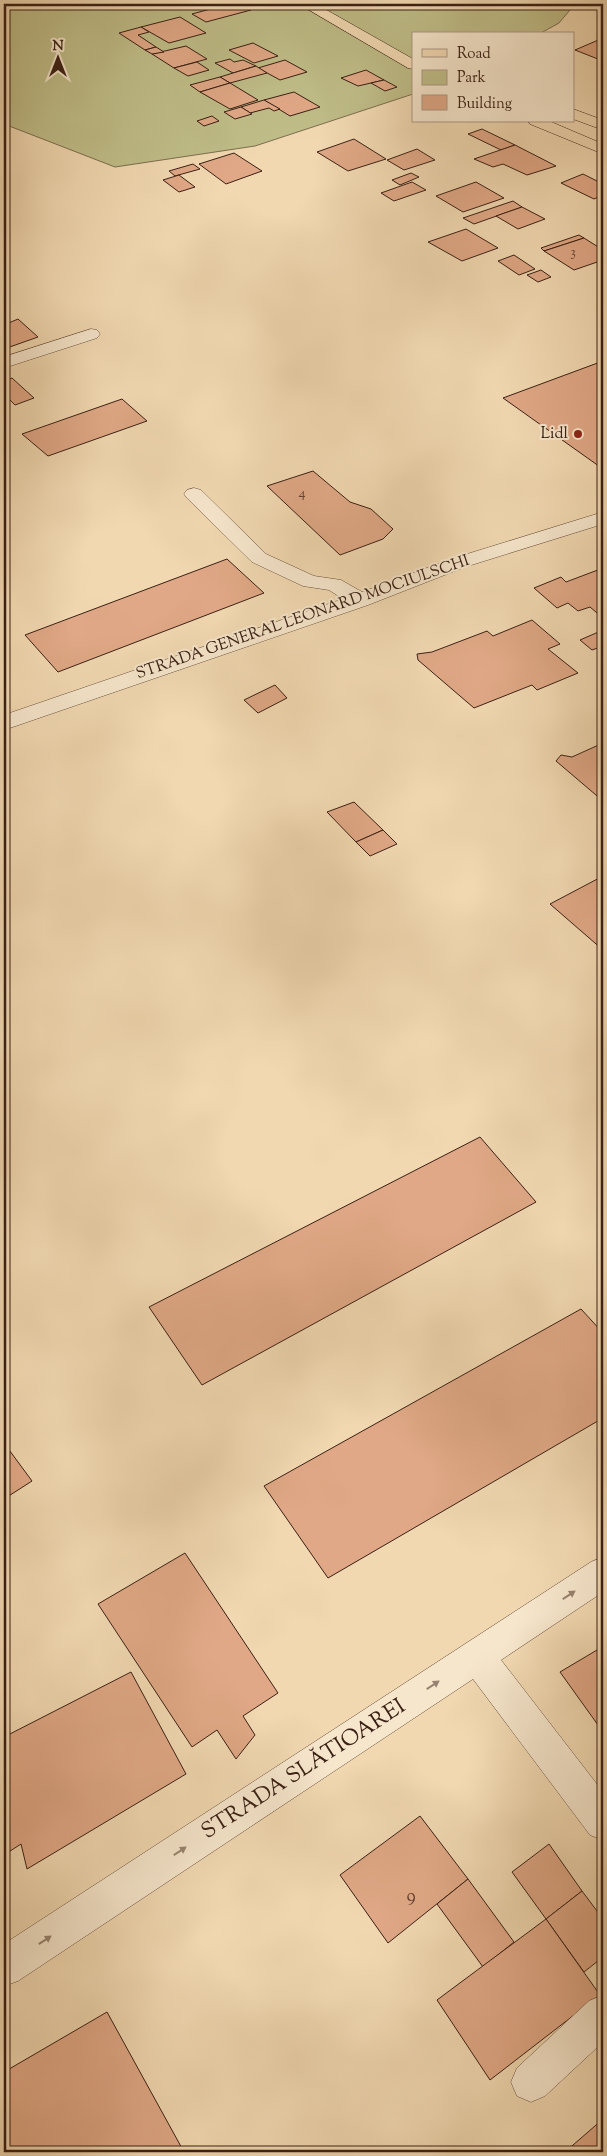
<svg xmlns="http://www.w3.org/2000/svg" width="607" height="2156" viewBox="0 0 607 2156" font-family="'Sorts Mill Goudy',serif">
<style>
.green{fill:#bfbd88;stroke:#7c6e4e}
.building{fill:#e0a886;stroke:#3a2015}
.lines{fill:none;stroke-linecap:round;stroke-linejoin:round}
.minor-casing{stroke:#684e3c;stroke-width:1}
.major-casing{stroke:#3a2015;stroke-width:1}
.minor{fill:#f6e6cc;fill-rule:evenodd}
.major{fill:#f1d8b1;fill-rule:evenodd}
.oneway{fill:#988370}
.poi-dot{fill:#8f2418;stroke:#f6e6cc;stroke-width:2}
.labels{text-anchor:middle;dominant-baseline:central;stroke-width:4;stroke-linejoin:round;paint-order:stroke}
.far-number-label{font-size:14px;fill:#644231}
.far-poi-label{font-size:16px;fill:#3a2015;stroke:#f6e6cc;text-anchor:end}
.far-street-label{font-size:16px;fill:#3a2015;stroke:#f6e6cc}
.near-number-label{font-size:19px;fill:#644231}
.near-street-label{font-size:22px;fill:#3a2015;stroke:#f6e6cc}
</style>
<rect width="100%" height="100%" fill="#f1d8b1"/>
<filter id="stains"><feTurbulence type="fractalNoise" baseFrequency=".004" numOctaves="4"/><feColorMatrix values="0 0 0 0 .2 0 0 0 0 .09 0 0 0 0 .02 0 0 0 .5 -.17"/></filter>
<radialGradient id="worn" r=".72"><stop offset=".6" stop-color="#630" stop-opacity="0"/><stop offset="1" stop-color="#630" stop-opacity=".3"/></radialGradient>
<polygon class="green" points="4,4 575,4 559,23 539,34 413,34 413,94 255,146 115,167 4,124"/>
<g class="building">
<polygon points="229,4 239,4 251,10 206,22 192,14"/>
<polygon points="180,17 206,33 169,43 141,27"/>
<polygon points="141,27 149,32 138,35 156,47 145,50 119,33"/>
<polygon points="603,38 603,61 575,50"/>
<polygon points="253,43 278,56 254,63 229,50"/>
<polygon points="186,46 207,59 174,68 152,54"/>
<polygon points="156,47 164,52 152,54 145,50"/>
<polygon points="230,59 234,62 243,60 256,66 233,73 215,63"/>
<polygon points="285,60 307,72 280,80 258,68"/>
<polygon points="197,62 209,70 188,76 174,68"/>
<polygon points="256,66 267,73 230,83 220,77"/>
<polygon points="366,70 384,80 358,86 341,78"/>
<polygon points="220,77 230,83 200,92 190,85"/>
<polygon points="384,80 397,87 385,91 371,83"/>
<polygon points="230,83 258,100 230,109 200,92"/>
<polygon points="294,92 320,107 290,116 264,100"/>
<polygon points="264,100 280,109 274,111 269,108 250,113 241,107"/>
<polygon points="241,107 252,114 235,119 224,112"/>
<polygon points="212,116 219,121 204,126 197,121"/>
<polygon points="482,129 515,145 501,150 468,134"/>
<polygon points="354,139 386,159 348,171 317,152"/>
<polygon points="515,145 556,166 527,175 503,164 493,167 474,159"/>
<polygon points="417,149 435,160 404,170 387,160"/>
<polygon points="234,153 262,171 226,184 199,164"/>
<polygon points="193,164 200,169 175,176 169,171"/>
<polygon points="411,173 419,177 400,185 392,180"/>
<polygon points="583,174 603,184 603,195 594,199 561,183"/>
<polygon points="179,175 195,187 179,192 163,180"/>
<polygon points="412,182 426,190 394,201 381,193"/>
<polygon points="476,182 504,198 463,212 436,196"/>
<polygon points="513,201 522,207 474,224 463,218"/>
<polygon points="522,207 545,219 518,229 496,216"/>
<polygon points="466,229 498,248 462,261 428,242"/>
<polygon points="579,235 584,238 544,251 541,248"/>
<polygon points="584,238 603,250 603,260 574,270 544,251"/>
<polygon points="514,255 535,269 519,275 498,261"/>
<polygon points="541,270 551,277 538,282 527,275"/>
<polygon points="18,319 38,337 4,349 4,325"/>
<polygon points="603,361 603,469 503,398"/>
<polygon points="12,378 34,398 15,405 4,394 4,381"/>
<polygon points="122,399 147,421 48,456 22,434"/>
<polygon points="313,471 350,502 371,509 393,529 383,539 340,555 267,486"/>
<polygon points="227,559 264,593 58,672 25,635"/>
<polygon points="603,568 603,618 590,607 578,611 568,603 557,608 534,588 561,577 566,582"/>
<polygon points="532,620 560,644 548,649 578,673 537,690 532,685 474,708 418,660 417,654 432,652 487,631 493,636"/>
<polygon points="603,630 603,646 592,650 580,640"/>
<polygon points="275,685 287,698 258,713 244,700"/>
<polygon points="603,743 603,801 556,761 561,755 572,757"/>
<polygon points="354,802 383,830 356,842 327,812"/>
<polygon points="383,830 397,844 370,856 356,842"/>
<polygon points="603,876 603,950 550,904"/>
<polygon points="480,1137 536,1202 202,1385 149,1307"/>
<polygon points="581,1309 603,1333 603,1418 328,1578 264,1486"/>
<polygon points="4,1443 32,1481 4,1499"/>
<polygon points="185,1553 278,1693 243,1716 255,1735 236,1759 217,1730 192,1747 98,1604"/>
<polygon points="597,1650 603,1658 603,1732 560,1672"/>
<polygon points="131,1672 186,1774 27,1869 21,1844 4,1855 4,1797 8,1795 4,1789 4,1737"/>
<polygon points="420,1816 468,1879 388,1943 340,1875"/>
<polygon points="549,1844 582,1891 546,1919 512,1872"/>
<polygon points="468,1879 514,1942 483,1967 437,1904"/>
<polygon points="582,1891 603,1919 603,1957 584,1972 546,1919"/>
<polygon points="546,1919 600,1995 490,2080 437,2000"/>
<polygon points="107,2012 184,2152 4,2152 4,2072"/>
<polygon points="603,2119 603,2152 565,2152"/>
</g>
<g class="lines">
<g class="minor-casing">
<g id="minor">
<polygon points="91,329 97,330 100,334 97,338 4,368 4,357"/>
<polygon points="194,488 201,490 266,554 314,576 341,580 362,592 451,559 603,512 603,524 465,567 368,605 4,730 4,715 343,599 329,590 303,586 252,562 187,498 184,494 187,490"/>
<polygon points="603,1557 603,1592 501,1660 603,1792 603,1840 590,1835 473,1679 18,1981 4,1986 4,1944 591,1562"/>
<polygon points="603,1995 603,2042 545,2096 531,2102 517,2096 511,2082 517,2068 589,2001"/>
</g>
</g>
<g class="major-casing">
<g id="major">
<polygon points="299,4 316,4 413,59 413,69 408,68"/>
<polygon points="573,109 603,120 603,130 573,119"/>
<polygon points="528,121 549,121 603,144 603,154 530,124"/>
</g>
</g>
<use href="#minor" class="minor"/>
<use href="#major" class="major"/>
</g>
<defs><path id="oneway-solid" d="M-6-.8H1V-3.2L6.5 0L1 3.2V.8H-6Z" transform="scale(1.25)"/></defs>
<g class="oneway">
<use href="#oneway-solid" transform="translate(569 1595) rotate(-33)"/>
<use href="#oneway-solid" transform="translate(433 1685) rotate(-33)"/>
<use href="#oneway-solid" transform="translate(180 1851) rotate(-33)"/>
<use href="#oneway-solid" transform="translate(45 1940) rotate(-33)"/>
</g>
<circle class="poi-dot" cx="578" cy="434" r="5"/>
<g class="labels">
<g class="far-number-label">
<text x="573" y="253">3</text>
<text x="302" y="494">4</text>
</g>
<g class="far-poi-label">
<text x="568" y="434">Lidl</text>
</g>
<g class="far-street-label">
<text transform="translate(303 618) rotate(-19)">STRADA GENERAL LEONARD MOCIULSCHI</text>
</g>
<g class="near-number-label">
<text x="411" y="1896">9</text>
</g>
<g class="near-street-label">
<text transform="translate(304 1770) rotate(-33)">STRADA SLĂTIOAREI</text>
</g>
</g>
<rect width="607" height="2156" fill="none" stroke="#f1d8b1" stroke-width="20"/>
<rect x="5" y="5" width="597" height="2146" fill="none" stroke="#3a2015" stroke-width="2.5"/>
<rect x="10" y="10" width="587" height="2136" fill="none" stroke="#3a2015"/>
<rect x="412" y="32" width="162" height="90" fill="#f6e6cc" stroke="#ab9783"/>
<rect x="422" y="49" width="25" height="8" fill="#f1d8b1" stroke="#ab9783"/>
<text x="457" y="58" font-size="15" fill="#3a2015">Road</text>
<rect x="422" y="70" width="25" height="15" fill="#bfbd88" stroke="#ab9783"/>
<text x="457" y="82" font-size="15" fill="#3a2015">Park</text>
<rect x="422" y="95" width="25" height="15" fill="#e0a886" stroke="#ab9783"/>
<text x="457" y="108" font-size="15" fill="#3a2015">Building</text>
<g transform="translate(58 58)" stroke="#f6e6cc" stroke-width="4" paint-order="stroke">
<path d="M0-4L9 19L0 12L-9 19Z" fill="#3a2015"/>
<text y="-8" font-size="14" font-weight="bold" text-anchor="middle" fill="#3a2015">N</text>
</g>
<rect width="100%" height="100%" filter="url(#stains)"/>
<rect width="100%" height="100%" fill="url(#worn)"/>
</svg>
